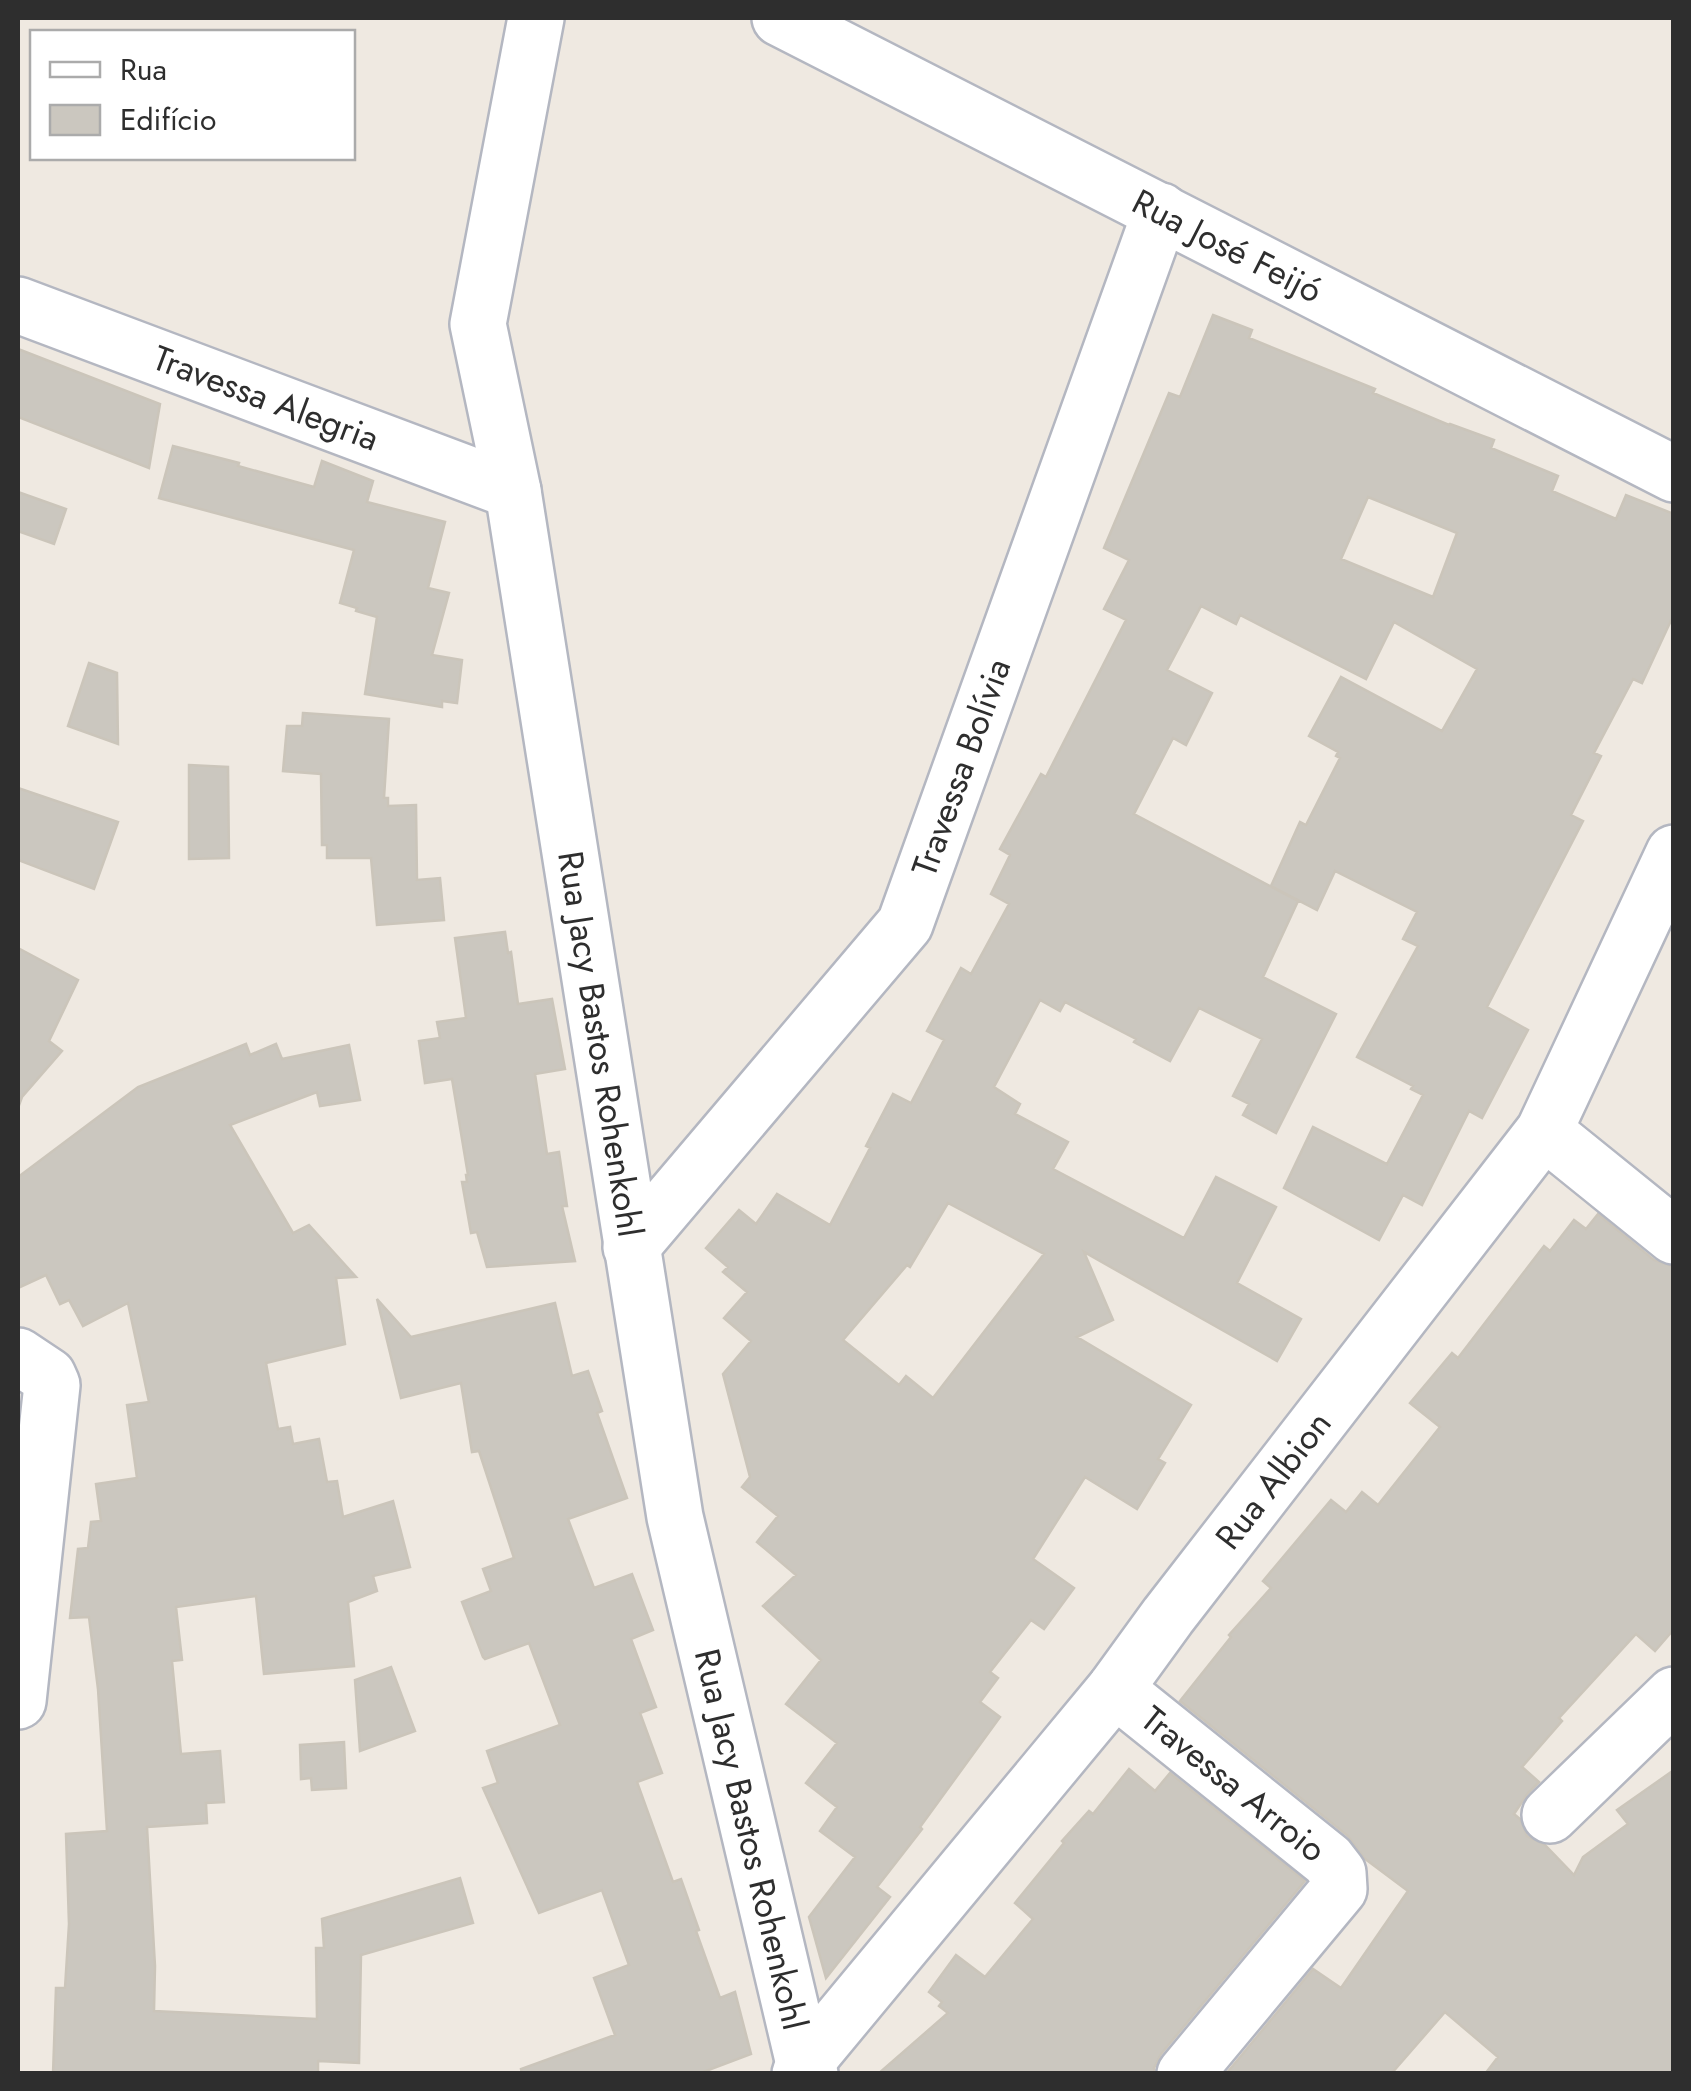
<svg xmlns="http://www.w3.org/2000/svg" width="1691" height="2091" viewBox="0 0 1691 2091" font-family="Jost,sans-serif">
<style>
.building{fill:#cbc7bf;stroke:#cbc5ba;stroke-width:2.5;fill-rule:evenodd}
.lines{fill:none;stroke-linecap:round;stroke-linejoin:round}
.minor-casing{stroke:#b4b7c1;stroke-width:60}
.minor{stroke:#fff;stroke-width:55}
.labels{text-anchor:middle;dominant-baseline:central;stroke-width:9;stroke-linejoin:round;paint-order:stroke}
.street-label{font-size:35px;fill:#2e2e2e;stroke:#fff}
</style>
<rect width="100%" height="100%" fill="#efe9e1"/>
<g class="building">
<path d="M1213 315 1252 330 1249 338 1375 389 1373 393 1449 425 1450 424 1494 440 1491 448 1558 476 1552 491 1616 519 1626 495 1674 514V614L1642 683 1633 679 1594 753 1601 756 1571 815 1583 821 1487 1007 1528 1030 1482 1118 1469 1111 1422 1205 1403 1195 1379 1240 1284 1188 1313 1127 1387 1164 1423 1095 1411 1089 1413 1086 1357 1057 1418 946 1403 939 1417 912 1335 871 1317 910 1271 886 1300 822 1306 825 1340 758 1336 756 1338 752 1309 736 1341 677 1442 731 1477 669 1394 622 1366 679 1240 615 1236 624 1201 606 1167 670 1212 693 1186 745 1173 738 1134 814 1298 901 1263 977 1336 1014 1276 1133 1243 1115 1249 1104 1233 1096 1262 1039 1199 1008 1170 1061 1134 1042 1136 1039 1065 1002 1060 1011 1040 1000 994 1087 1020 1104 1015 1114 1068 1142 1053 1169 1184 1238 1216 1177 1276 1207 1237 1283 1301 1319 1277 1361 1084 1252 1113 1320 1077 1337 1191 1405 1158 1459 1165 1463 1137 1509 1085 1477 1033 1559 1074 1588 1044 1629 1031 1620 990 1672 998 1678 980 1702 1000 1717 920 1827 922 1829 877 1887 890 1897 826 1978 809 1917 855 1857 820 1831 837 1807 806 1783 837 1743 786 1704 821 1660 763 1606 796 1575 757 1542 778 1516 742 1487 750 1477 723 1374 751 1341 724 1318 747 1292 723 1272 728 1267 706 1248 739 1210 756 1224 777 1194 830 1225 870 1148 866 1146 893 1094 911 1103 944 1040 927 1031 961 968 971 974 1009 904 991 894 1010 855 1000 849 1041 774 1046 777 1126 620 1104 609 1129 560 1104 548 1169 393 1180 397ZM1368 497 1457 533 1433 597 1341 559ZM948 1203 1044 1254 933 1398 906 1376 899 1385 843 1340 907 1265 910 1267Z"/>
<polygon points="18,349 160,404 149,468 18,417"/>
<polygon points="173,446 239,463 238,466 314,487 322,461 373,481 367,502 445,522 428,588 449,593 432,655 462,660 457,703 442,701 442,707 365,694 377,617 356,611 357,608 340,603 354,550 159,498"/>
<polygon points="18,492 66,509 54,544 18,531"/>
<polygon points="89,663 117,673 118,744 68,726"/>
<polygon points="303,713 389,719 384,798 388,798 388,806 416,805 417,880 440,878 444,920 377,925 371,858 327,858 327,845 322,845 321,774 283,771 287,726 302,726"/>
<polygon points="189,765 228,767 229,858 189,859"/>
<polygon points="18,788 118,822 94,889 18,860"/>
<polygon points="505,932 508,953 511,952 518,1004 552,999 565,1069 535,1074 547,1154 559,1152 567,1206 562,1206 575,1261 487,1267 477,1232 471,1233 462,1182 467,1182 466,1175 468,1175 452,1079 425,1083 419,1041 440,1038 437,1022 466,1018 455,938"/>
<polygon points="18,948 78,980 49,1041 62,1051 22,1097 18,1108"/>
<polygon points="246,1044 250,1055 276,1044 282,1059 349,1045 360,1100 320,1106 317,1092 230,1125 293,1233 309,1225 356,1277 336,1278 345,1344 266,1363 278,1429 290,1427 293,1444 319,1439 327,1482 337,1481 343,1517 393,1501 410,1567 373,1576 377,1591 348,1602 354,1666 264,1674 256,1596 176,1607 182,1660 172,1661 181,1754 220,1751 224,1802 206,1803 207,1823 147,1827 155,1966 154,2011 317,2019 316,1948 324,1948 322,1919 460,1878 473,1923 361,1955 359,2063 318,2061 318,2074 53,2074 56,1988 65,1988 69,1924 66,1834 107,1831 98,1689 89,1617 70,1618 78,1549 88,1548 91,1522 101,1521 96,1484 137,1478 127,1405 149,1402 128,1303 83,1326 69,1300 60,1304 46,1275 18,1288 18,1177 138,1087"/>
<polygon points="1598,1214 1654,1260 1674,1267 1674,1629 1655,1651 1636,1634 1559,1718 1562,1721 1522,1767 1539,1782 1528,1793 1514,1814 1520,1819 1527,1836 1545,1845 1574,1875 1583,1857 1628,1824 1617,1810 1674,1770 1674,2074 1485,2074 1498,2057 1445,2012 1391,2074 1226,2074 1313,1969 1341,1988 1408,1891 1364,1858 1348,1836 1180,1701 1231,1637 1229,1635 1271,1588 1263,1581 1331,1500 1346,1512 1362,1492 1378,1505 1440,1427 1410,1403 1452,1353 1458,1358 1544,1246 1550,1251 1574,1220 1586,1229"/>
<polygon points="377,1299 411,1337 555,1303 572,1376 588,1371 602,1411 597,1413 627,1498 568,1519 594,1588 632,1574 653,1630 631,1639 656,1707 640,1713 662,1773 637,1782 673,1882 681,1879 699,1930 696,1931 720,1998 735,1992 751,2054 698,2074 522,2074 521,2069 615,2035 594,1978 629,1965 602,1890 539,1913 483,1788 498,1783 487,1751 560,1725 529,1643 485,1659 483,1657 462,1602 491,1591 483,1569 514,1558 479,1451 472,1452 461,1383 401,1398"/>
<polygon points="391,1667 415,1731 360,1751 355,1680"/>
<polygon points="344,1742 346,1788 312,1790 311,1778 301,1779 300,1745"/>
<polygon points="1129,1769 1155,1791 1170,1773 1305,1881 1161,2054 1154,2068 1155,2074 878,2074 948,2013 939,2006 942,2002 929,1992 956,1955 985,1977 1033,1919 1015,1903 1064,1843 1062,1841 1089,1811 1093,1814"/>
</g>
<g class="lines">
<g class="minor-casing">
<g id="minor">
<path id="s1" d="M536 18 478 324 513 491 675 1517 804 2064 810 2074"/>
<path id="s2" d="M780 18 1674 474"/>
<path id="s3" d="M18 305 513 491"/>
<polyline points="1544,1131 1674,1236"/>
<path id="s4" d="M631 1247 905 924 1161 211"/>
<polyline points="18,1356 48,1376 52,1385 18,1701"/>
<path id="s5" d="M1115 1689 1328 1860 1338 1873 1339 1889 1185 2074"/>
<polyline points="1550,1815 1674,1695"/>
<path id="s6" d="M800 2074 804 2064 1115 1689 1168 1616 1544 1131 1674 853"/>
</g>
</g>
<use href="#minor" class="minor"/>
</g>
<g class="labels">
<g class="street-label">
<text stroke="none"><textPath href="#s2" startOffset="502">Rua José Feijó</textPath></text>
<text stroke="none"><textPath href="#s3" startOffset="265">Travessa Alegria</textPath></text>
<text stroke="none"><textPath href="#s4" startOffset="590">Travessa Bolívia</textPath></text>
<text stroke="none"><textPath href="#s1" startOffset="1042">Rua Jacy Bastos Rohenkohl</textPath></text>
<text stroke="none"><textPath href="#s6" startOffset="760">Rua Albion</textPath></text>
<text stroke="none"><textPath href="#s5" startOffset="152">Travessa Arroio</textPath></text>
<text stroke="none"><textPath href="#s1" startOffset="1852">Rua Jacy Bastos Rohenkohl</textPath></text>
</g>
</g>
<rect width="1691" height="2091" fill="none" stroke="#2e2e2e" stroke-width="40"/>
<rect x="30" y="30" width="325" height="130" fill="#ffffff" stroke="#ababab" stroke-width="2.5"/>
<rect x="50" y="62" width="50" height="15" fill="#ffffff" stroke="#ababab" stroke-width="2.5"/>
<text x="120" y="80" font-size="30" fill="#2e2e2e">Rua</text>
<rect x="50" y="105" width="50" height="30" fill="#cbc7bf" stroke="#ababab" stroke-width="2.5"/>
<text x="120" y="130" font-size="30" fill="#2e2e2e">Edifício</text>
</svg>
